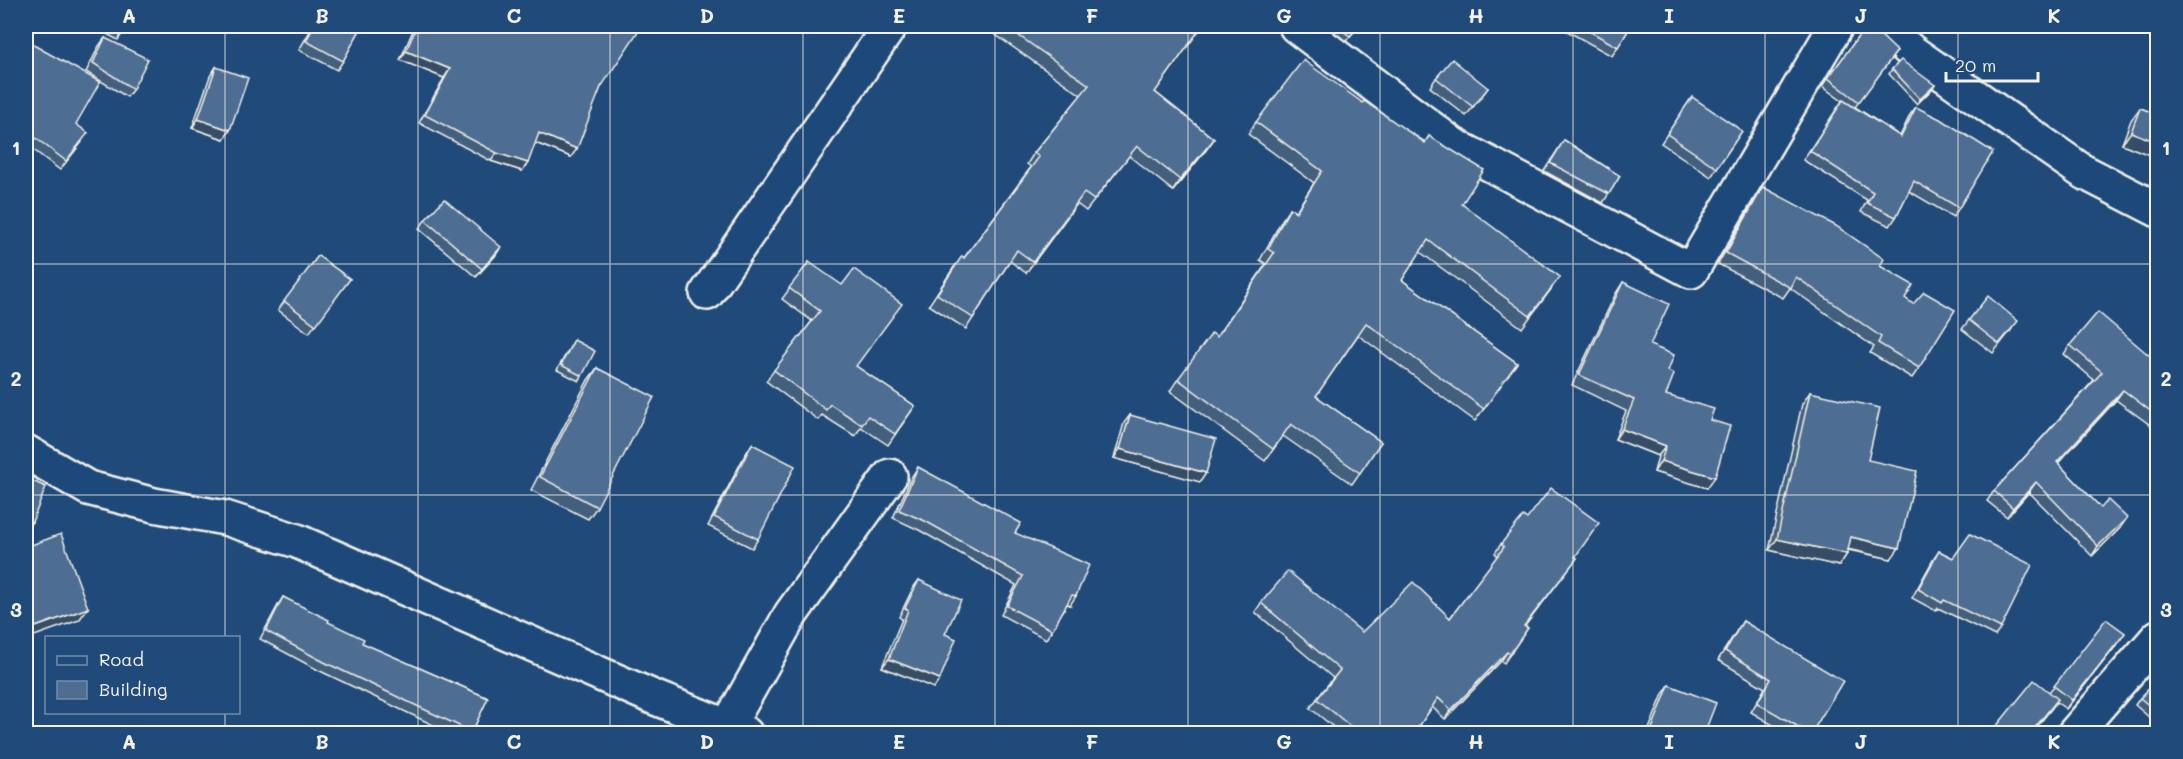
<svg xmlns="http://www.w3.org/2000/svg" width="2183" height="759" viewBox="0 0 2183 759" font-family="Mali,sans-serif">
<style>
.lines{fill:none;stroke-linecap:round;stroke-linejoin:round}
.street-casing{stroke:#f4f1e8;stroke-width:38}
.secondary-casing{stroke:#f4f1e8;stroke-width:38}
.street{stroke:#1f4a7a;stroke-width:33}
.secondary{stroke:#1f4a7a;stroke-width:33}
.wall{fill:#425f7e;stroke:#f4f1e8;stroke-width:1.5}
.shaded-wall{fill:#364d66;stroke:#f4f1e8;stroke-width:1.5}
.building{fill:#4d6e92;stroke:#f4f1e8;stroke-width:1.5}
.grid{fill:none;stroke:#f4f1e8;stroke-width:1.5;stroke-opacity:0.55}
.neatline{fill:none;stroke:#f4f1e8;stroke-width:2}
.grid-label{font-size:20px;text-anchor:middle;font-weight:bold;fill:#f4f1e8}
</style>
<rect width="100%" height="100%" fill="#1f4a7a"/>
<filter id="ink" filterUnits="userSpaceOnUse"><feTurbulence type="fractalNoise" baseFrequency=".0167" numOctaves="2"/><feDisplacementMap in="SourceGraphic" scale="12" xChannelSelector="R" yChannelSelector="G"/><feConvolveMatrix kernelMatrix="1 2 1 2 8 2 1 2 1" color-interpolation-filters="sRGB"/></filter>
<g filter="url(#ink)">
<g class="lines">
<g class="street-casing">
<g id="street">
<polyline points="1296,26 1452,144 1691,271 1836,26"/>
<polyline points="707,293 890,26"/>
<polyline points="26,452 88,488 154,505 225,518 297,541 653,697 746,734"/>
<polyline points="728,726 791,614 890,476"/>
<polyline points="2074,734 2158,637"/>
</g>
</g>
<g class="secondary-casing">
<polyline id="secondary" points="1882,26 1912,52 2082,171 2158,210"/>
</g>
<use href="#street" class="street"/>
<use href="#secondary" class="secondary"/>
</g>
<g class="wall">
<polygon points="92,26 127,26 118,40"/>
<polygon points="313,26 362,26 343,61 337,70 299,50"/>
<polygon points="415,26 633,26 601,87 571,157 535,143 522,171 491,161 419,123 444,78 400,60"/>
<polygon points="983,26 1202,26 1155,92 1214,139 1206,150 1173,191 1129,156 1086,211 1077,204 1026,273 1010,261 966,329 929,305 954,267 964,258 1031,167 1027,164 1034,153 1081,95"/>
<polygon points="1327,26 1359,26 1346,41"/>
<polygon points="1558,26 1631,26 1612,56"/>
<polygon points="1866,26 1897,51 1855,107 1900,136 1910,115 1916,107 1959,208 1953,217 1909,191 1896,217 1890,226 1861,212 1867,200 1803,160 1842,101 1822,86"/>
<polygon points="105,38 133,89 127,97 86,72 99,46"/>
<polygon points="30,43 76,124 82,142 60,170 27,145 26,146 26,49"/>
<polygon points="216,67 230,130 224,139 192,128 210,76"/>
<polygon points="1892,69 1935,85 1932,89 1917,104 1889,74"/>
<polygon points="1436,78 1488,88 1466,116 1430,87"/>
<polygon points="1692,97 1742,131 1711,177 1661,143"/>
<polygon points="1363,103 1425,142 1429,136 1462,204 1552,288 1522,328 1420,252 1402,280 1517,363 1475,421 1358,335 1316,396 1381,442 1352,484 1283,436 1265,461 1170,391 1178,379 1217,336 1266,264 1260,260 1282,220 1290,208 1296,211 1314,183 1248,134 1256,122"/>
<polygon points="2140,108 2157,114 2157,158 2122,144 2131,120"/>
<polygon points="1564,140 1620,176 1603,203 1544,171"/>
<polygon points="1763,187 1880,266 1905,298 1919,368 1912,378 1870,353 1874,347 1790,288 1783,298 1718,264 1756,198"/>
<polygon points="425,220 501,247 495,256 476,277 419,229"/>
<polygon points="318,256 350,279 309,333 278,310"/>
<polygon points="809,262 856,366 915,406 888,445 861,427 855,436 822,415 818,420 766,381 812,321 782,299"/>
<polygon points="1623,282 1650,345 1668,371 1666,395 1710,420 1707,488 1654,472 1658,456 1615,439 1626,411 1572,385 1616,293"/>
<polygon points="1969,320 2012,329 1993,353 1962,329"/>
<polygon points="574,340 582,376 579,381 557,370"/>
<polygon points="2070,345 2157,362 2157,430 2116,400 2058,463 2120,528 2092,556 2029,492 2007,517 1987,501 1994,491 2094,380 2064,354"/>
<polygon points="597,368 597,507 588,519 531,490 588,380"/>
<polygon points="1810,392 1868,460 1891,559 1848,550 1847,554 1839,566 1769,550 1802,404"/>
<polygon points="1130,415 1206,473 1200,482 1114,458 1124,423"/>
<polygon points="752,444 758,539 752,548 708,526 746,453"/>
<polygon points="918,467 1015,533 1070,605 1067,604 1052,630 1046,639 1001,615 1016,585 919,530 893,518 912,476"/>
<polygon points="1501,544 1575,557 1577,558 1525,626 1528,628 1504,663 1501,661 1445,719 1432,707 1414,734 1342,734 1310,708 1333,678 1255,612 1261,603 1362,632 1450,618 1498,556 1495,553"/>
<polygon points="1939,551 1953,558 2001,628 1995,636 1938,608 1936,611 1912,598 1933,560"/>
<polygon points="919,580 945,634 934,688 882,667 902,619 899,617 913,588"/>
<polygon points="283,597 362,643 488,698 471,734 452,734 318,670 260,639 278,605"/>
<polygon points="1743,621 1811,734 1788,734 1751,712 1765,688 1718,660"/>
<polygon points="2119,642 2066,709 2056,702 2031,734 1990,734 1995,728 2049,692 2054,686"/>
<polygon points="2157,681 2157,724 2135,705 2140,698"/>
<polygon points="1669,685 1704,734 1647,734 1663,694"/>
</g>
<g class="shaded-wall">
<polygon points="406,51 450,69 444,78 400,60"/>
<polygon points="1935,85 1932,89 1917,104 1920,99"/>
<polygon points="198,119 230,130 224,139 192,128"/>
<polygon points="2131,132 2157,142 2157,158 2122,144"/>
<polygon points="539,133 577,149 571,157 533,142"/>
<polygon points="1214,139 1206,150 1173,191 1180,180"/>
<polygon points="497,153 528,163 522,171 491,161"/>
<polygon points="501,247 495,256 476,277 482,269"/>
<polygon points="2123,390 2116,400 2050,472 2057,462"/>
<polygon points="1622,429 1666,446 1658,456 1615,439"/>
<polygon points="1120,449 1206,473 1200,482 1114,458"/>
<polygon points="1661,461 1715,477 1707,488 1654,472"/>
<polygon points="2036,482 2029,492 2007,517 2013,508"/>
<polygon points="2127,518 2120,528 2092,556 2098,546"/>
<polygon points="26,519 32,522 26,530"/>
<polygon points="1851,537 1899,548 1891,559 1843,548"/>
<polygon points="1777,539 1847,554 1839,566 1769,550"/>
<polygon points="1072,595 1076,596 1070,605 1066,603"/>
<polygon points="88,608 79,620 26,639 26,632 27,630"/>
<polygon points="2125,633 2119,642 2066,709 2072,700"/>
<polygon points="1507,652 1501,661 1445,719 1451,710"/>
<polygon points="889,659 940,679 934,688 882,667"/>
<polygon points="2058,699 2052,708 2031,734 2030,734"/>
</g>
<g class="building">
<polygon points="103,26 127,26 122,35"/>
<polygon points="314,26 362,26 343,61 306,41"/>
<polygon points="417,26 633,26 639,30 601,87 577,149 539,133 528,163 497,153 425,115 450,69 406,51"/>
<polygon points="1005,26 1202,26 1155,92 1214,139 1180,180 1137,146 1094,200 1084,193 1033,262 1017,250 973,318 937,294 962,256 964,258 1039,157 1034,153 1089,85"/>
<polygon points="1336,26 1359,26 1350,36"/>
<polygon points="1580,26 1631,26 1618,47"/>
<polygon points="1866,26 1871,26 1897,51 1859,102 1828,78"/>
<polygon points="105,38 148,59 133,89 93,63"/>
<polygon points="30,43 100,82 76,124 88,133 66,161 33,136 26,146 26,51"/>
<polygon points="1452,59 1488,88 1473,107 1436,78"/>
<polygon points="1303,60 1363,103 1364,101 1425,143 1429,136 1484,170 1462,204 1560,277 1530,316 1428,240 1402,280 1517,363 1484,409 1366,323 1316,396 1381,442 1360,473 1291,424 1273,449 1178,379 1212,333 1217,337 1274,253 1268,249 1290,208 1296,212 1322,171 1256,122"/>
<polygon points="1901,60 1935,85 1920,99 1892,69"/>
<polygon points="216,67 248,78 230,130 198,119"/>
<polygon points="1692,97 1742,131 1717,168 1667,134"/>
<polygon points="1843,100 1901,137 1916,107 1944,121 1993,152 1959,208 1914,181 1896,217 1867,203 1873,192 1810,151"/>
<polygon points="2140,108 2157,114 2157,142 2131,132"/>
<polygon points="1564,140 1620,176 1609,194 1550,163"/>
<polygon points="1763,187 1836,226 1884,259 1880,266 1913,285 1905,298 1913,304 1924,292 1955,310 1919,368 1878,343 1881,337 1796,277 1791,288 1726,253"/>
<polygon points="444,199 501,247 482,269 425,220"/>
<polygon points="318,256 350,279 316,325 284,301"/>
<polygon points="809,262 842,285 854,269 902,304 856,366 915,406 895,434 868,416 862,425 830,404 826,410 774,370 820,311 789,288"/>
<polygon points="1623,282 1669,304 1650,345 1674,355 1668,371 1674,374 1666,395 1714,409 1710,420 1730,426 1715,477 1661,461 1666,446 1622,429 1634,400 1579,375"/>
<polygon points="1988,296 2018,321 1999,344 1969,320"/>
<polygon points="2098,312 2157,362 2157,416 2123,390 2057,462 2101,508 2108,500 2127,518 2098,546 2036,482 2013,508 1994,491 2102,372 2070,345"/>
<polygon points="574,340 595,351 582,376 561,365"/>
<polygon points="597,368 654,397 597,507 540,477"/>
<polygon points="1810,392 1880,408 1868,460 1917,471 1899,548 1851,537 1847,554 1777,539"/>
<polygon points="1130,415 1216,439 1206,473 1120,449"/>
<polygon points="752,444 795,466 758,539 714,517"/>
<polygon points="918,467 1021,523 1015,533 1089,565 1076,596 1072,595 1052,630 1007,606 1023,576 925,521 899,510"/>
<polygon points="26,478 46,487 32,522 26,519"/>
<polygon points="1551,488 1599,523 1575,557 1577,558 1524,626 1528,628 1510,654 1507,652 1451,710 1438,698 1414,734 1360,734 1317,699 1340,670 1261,603 1288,571 1362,632 1413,582 1450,618 1504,547 1501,544 1523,516 1527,519"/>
<polygon points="61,534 88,608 27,630 29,634 26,635 26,547"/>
<polygon points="1970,534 2032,565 2001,628 1944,600 1942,603 1918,589 1939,551 1953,558"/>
<polygon points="919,580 961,600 945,634 956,639 940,679 889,659 908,610 905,608"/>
<polygon points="283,597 329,620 328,622 364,639 362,643 488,698 472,732 324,662 266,631"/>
<polygon points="2106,619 2125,633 2072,700 2054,686"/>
<polygon points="1743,621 1843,681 1811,734 1757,703 1771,679 1725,651"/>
<polygon points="2034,680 2058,699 2030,734 2002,734 1995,728"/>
<polygon points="2157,681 2157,712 2140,698"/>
<polygon points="1669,685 1716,703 1704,734 1650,734"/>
</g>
</g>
<path class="grid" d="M225 26V638M418 26V734M610 26V734M803 26V734M995 26V734M1188 26V734M1380 26V734M1573 26V734M1765 26V734M1958 26V734M26 264H2158M26 495H2158M225 712V734"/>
<rect width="2183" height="759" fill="none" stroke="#1f4a7a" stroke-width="66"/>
<rect x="45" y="636" width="195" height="78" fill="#1f4a7a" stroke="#748da6" stroke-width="1.5"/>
<rect x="57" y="656" width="30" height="9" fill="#1f4a7a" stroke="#748da6" stroke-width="1.5"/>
<text x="99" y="666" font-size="18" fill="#f4f1e8">Road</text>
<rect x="57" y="681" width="30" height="18" fill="#4d6e92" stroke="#748da6" stroke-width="1.5"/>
<text x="99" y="696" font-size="18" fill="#f4f1e8">Building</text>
<path d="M1946 72v9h92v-9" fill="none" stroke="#f4f1e8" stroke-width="3"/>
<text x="1955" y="72" font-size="18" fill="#f4f1e8" stroke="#1f4a7a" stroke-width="4.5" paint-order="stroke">20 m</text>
<rect x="33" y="33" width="2117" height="693" class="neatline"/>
<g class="grid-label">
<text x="129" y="23">A</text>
<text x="322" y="23">B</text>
<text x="514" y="23">C</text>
<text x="707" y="23">D</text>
<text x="899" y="23">E</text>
<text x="1092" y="23">F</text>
<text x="1284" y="23">G</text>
<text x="1476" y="23">H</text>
<text x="1669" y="23">I</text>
<text x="1861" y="23">J</text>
<text x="2054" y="23">K</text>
<text x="16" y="155">1</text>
<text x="2166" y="155">1</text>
<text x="16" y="386">2</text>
<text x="2166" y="386">2</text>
<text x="16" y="617">3</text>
<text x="2166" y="617">3</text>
<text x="129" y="749">A</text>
<text x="322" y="749">B</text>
<text x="514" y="749">C</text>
<text x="707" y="749">D</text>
<text x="899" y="749">E</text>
<text x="1092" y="749">F</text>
<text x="1284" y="749">G</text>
<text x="1476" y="749">H</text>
<text x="1669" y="749">I</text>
<text x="1861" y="749">J</text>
<text x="2054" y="749">K</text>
</g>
</svg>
